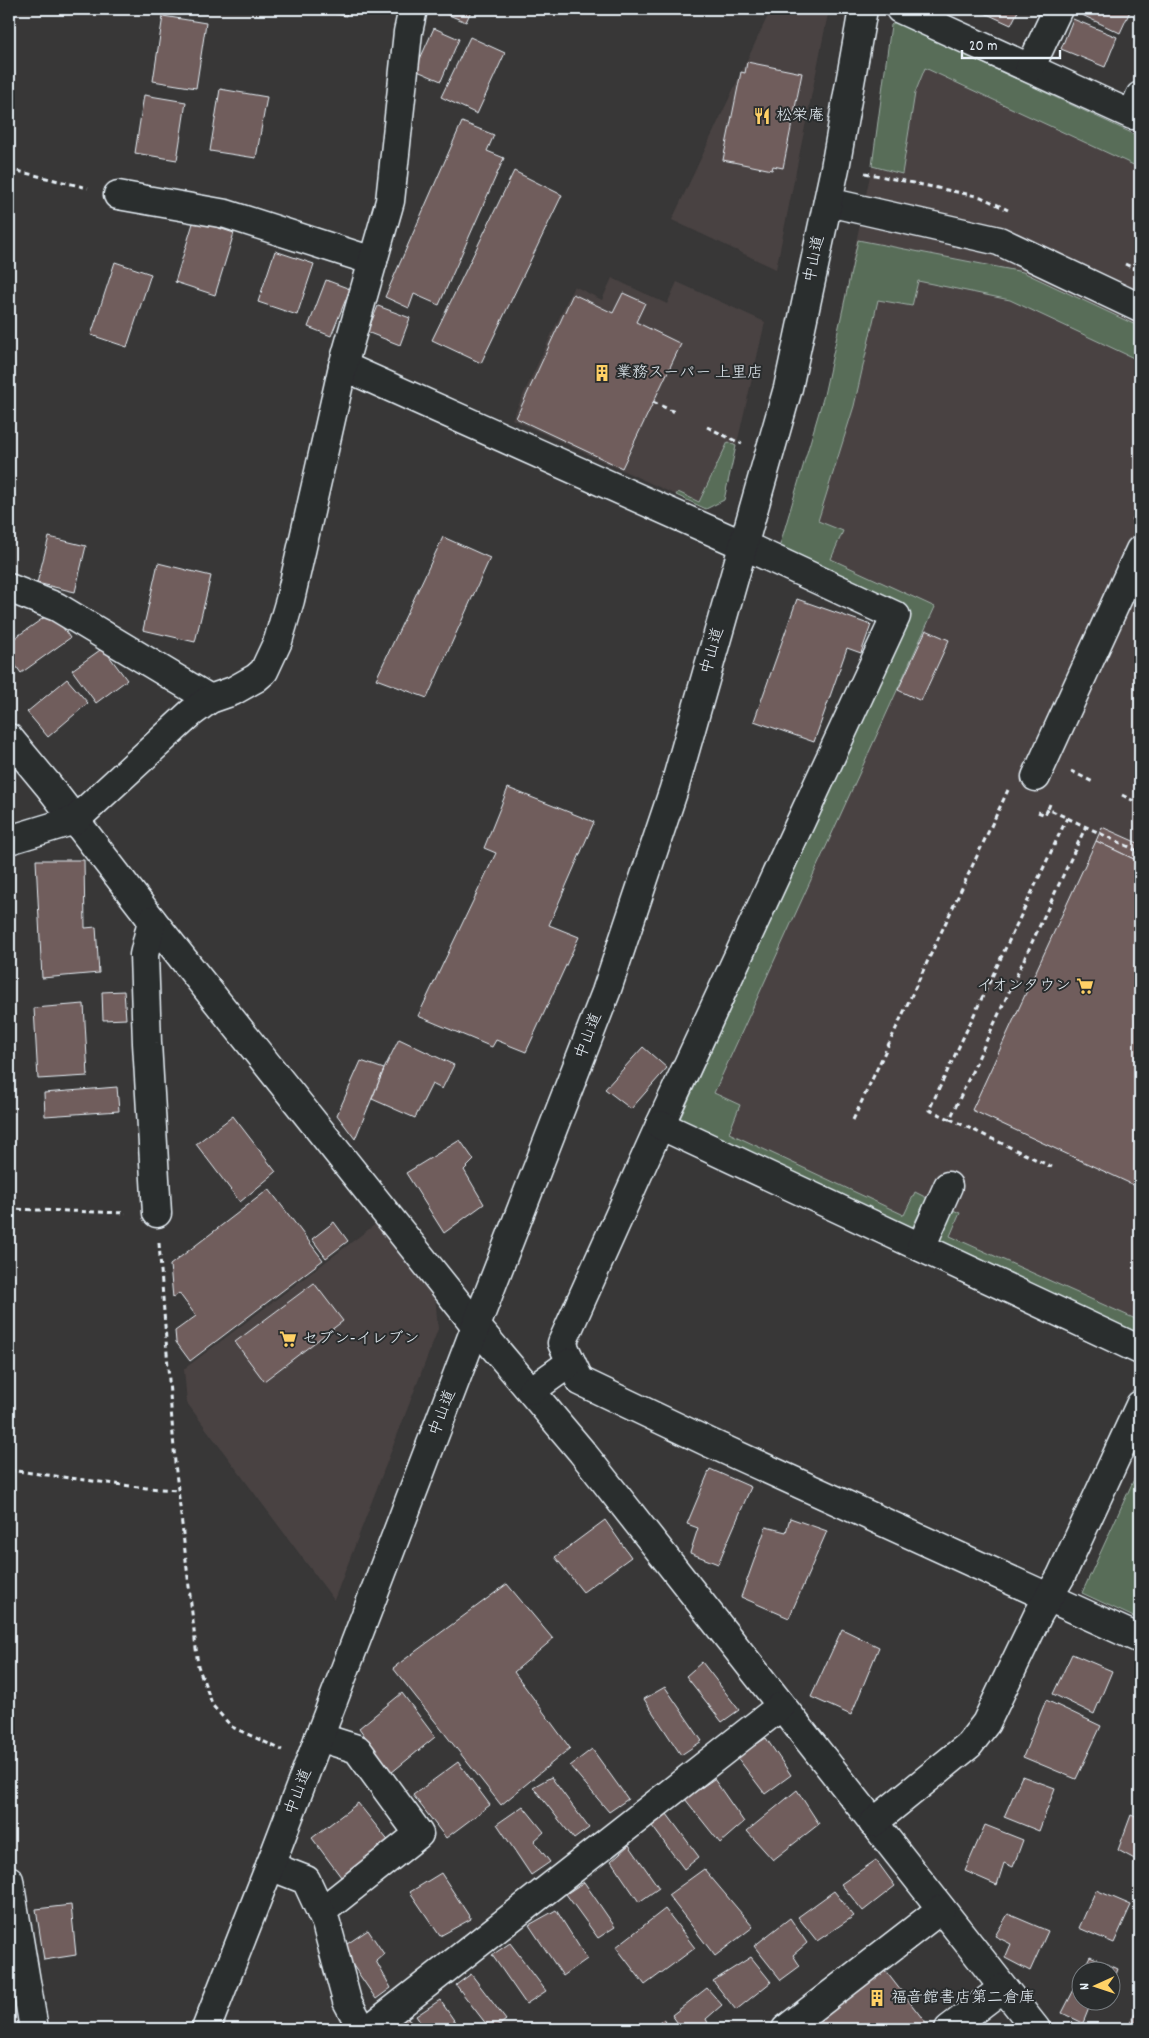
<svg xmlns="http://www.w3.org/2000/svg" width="1149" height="2038" viewBox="0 0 1149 2038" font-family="Dekko,'Klee One',sans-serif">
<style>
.built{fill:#494242}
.green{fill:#586d59;stroke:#a0afa8}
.building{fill:#705d5b;stroke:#e8f1f8}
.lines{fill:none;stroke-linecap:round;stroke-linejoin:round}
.minor-casing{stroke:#e8f1f8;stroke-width:31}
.highway-casing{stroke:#e8f1f8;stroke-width:31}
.path{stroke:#e8f1f8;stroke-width:3;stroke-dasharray:5 4;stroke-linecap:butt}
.minor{stroke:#2a2d2e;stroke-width:28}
.highway{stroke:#2a2d2e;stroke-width:28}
.labels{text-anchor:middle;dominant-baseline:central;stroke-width:4;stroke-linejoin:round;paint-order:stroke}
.poi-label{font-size:16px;fill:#e8f1f8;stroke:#2a2d2e;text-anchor:start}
.street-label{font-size:16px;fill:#e8f1f8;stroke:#2a2d2e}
</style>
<rect width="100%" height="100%" fill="#383737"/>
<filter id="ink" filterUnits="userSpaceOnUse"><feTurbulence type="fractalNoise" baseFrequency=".02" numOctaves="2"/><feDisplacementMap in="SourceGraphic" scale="10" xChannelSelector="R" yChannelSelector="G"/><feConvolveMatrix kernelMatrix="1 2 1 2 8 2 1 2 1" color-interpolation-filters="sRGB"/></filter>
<g filter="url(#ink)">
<g class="built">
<polygon points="771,9 829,9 776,269 672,220"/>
<polygon points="895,22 1136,135 1140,126 1140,1340 678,1123 911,615 779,548 824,395 872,166 891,25"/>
<polygon points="612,278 667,304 677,282 765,322 724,500 706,509 512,419 574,286 602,300"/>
<polygon points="377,1223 435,1295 438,1329 334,1600 187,1403 184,1369"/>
</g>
<g class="green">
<polygon points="895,22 1136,135 1140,126 1140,168 925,68 915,93 902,174 872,166 891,25"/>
<polygon points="858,240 1023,272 1140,327 1140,361 1010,300 918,281 912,306 878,300 854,406 818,521 843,531 831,559 935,607 714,1093 740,1105 729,1133 904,1215 915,1192 927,1198 910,1232 678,1123 911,615 779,548 824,395"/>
<polygon points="728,442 736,446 724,500 706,509 676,495 678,492 699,502"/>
<polygon points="953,1210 960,1213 950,1236 1140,1321 1140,1340 937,1244"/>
<polygon points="1140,1466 1140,1620 1082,1593"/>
</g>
<g class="building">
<polygon points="313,9 348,9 346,16"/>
<polygon points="434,9 472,9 466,22"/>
<polygon points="976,9 1019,9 1011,25"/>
<polygon points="1078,9 1131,9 1120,33 1076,12"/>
<polygon points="163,16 206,23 196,88 153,81"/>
<polygon points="1073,19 1117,37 1105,67 1061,49"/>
<polygon points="434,28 459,39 441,81 415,70"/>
<polygon points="470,37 505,53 477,114 441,97"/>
<polygon points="747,62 802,73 783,168 773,166 772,170 723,160 741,72 745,73"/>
<polygon points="220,89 267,97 256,158 210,151"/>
<polygon points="144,95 186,102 177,160 135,153"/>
<polygon points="462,122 494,135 487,151 504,158 439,305 414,294 409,308 385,297"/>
<polygon points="514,171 562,195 481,363 432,340"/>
<polygon points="194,220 234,233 215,295 175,282"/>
<polygon points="275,251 314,264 297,315 258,302"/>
<polygon points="115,262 151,274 127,347 91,335"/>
<polygon points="326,280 350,289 331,336 308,327"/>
<polygon points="623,293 645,303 636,322 681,344 622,468 516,418 573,294 613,313"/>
<polygon points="378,306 410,318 400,345 367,332"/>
<polygon points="49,537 86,546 75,592 37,583"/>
<polygon points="443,537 490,558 427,698 376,679"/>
<polygon points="158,563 211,576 195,642 143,630"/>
<polygon points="797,599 871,625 861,653 847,648 814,742 754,721"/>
<polygon points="52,612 70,638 21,673 9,656 9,642"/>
<polygon points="926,630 949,640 921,701 898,690"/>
<polygon points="103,648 127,680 96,703 72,670"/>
<polygon points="67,679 88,703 48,737 27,712"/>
<polygon points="508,788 594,822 549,925 579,937 526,1052 496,1040 492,1047 418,1016 496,853 484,848"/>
<polygon points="1102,827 1140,844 1140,862 1096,841"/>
<polygon points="1096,841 1140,862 1140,1188 972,1110"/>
<polygon points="36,860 84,860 85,928 96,927 99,973 42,978"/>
<polygon points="124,991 126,1019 103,1020 102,992"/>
<polygon points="84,1004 88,1076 38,1079 34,1008"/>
<polygon points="399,1039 454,1065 442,1089 432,1084 415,1118 372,1099 384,1069"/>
<polygon points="643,1047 667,1068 631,1109 605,1089"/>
<polygon points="361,1061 384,1069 355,1139 337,1115"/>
<polygon points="117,1087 119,1111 45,1116 44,1093"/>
<polygon points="233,1116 276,1172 240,1202 196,1144"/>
<polygon points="460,1140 474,1160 464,1170 484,1204 444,1233 406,1173"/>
<polygon points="269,1189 323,1260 190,1361 176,1342 175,1331 196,1316 179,1293 173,1298 170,1265"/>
<polygon points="334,1222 348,1241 326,1258 312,1239"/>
<polygon points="314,1283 343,1321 264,1381 235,1342"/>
<polygon points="710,1469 751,1487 718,1564 690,1553 698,1528 687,1524"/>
<polygon points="790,1518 827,1531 789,1618 741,1597 766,1527 786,1532"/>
<polygon points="605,1520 631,1557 583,1592 555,1557"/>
<polygon points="507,1584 553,1639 514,1672 570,1748 501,1805 393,1668"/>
<polygon points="842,1629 879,1647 851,1715 811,1697"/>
<polygon points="1072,1654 1112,1671 1094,1714 1053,1694"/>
<polygon points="702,1662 739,1710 722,1722 686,1676"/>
<polygon points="665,1687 702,1741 681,1755 644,1699"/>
<polygon points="402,1693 435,1737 391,1773 359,1728"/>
<polygon points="1046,1700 1101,1726 1076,1779 1023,1757"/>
<polygon points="766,1738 791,1775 765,1794 737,1757"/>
<polygon points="592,1749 628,1799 609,1812 570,1766"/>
<polygon points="458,1762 490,1805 446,1838 413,1795"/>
<polygon points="1022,1776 1055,1788 1039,1831 1004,1817"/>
<polygon points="551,1777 589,1828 574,1839 533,1787"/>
<polygon points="714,1779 744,1822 720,1843 685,1799"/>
<polygon points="797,1790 819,1824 773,1860 747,1831"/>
<polygon points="358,1803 390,1843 344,1881 312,1838"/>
<polygon points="523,1806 544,1832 534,1841 550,1862 531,1875 497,1824"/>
<polygon points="667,1814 699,1857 684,1869 652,1826"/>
<polygon points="1131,1815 1140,1819 1140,1862 1118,1850"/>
<polygon points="985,1825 1023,1840 1013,1867 1004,1863 997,1885 965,1871"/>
<polygon points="629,1845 659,1888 639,1902 611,1861"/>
<polygon points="876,1860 895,1886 863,1911 841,1884"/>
<polygon points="704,1869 753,1927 715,1956 668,1895"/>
<polygon points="441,1873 471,1919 440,1936 410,1892"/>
<polygon points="584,1882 615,1927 598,1938 566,1894"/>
<polygon points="1096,1890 1131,1905 1114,1943 1079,1928"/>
<polygon points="834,1891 854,1916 817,1941 798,1917"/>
<polygon points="71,1905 76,1955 44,1960 36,1909"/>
<polygon points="665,1909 695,1948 645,1985 616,1947"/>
<polygon points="556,1910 587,1959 563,1976 529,1925"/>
<polygon points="1008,1914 1048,1931 1030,1971 1005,1958 1011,1944 995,1936"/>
<polygon points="790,1918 807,1943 793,1955 800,1966 781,1980 754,1946"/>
<polygon points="368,1930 384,1954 376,1961 391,1988 376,1999 341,1948"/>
<polygon points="510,1943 546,1991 526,2004 492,1955"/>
<polygon points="1090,1956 1118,1969 1112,1985 1112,1970 1083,1970"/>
<polygon points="751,1957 771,1982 736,2010 713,1981"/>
<polygon points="884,1969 929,2027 926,2029 808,2029"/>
<polygon points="471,1974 506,2020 494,2029 490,2029 456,1985"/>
<polygon points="1082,1974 1082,2000 1104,2000 1101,2008 1091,2003 1083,2023 1062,2013"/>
<polygon points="9,1981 12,1981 13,2001 9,2001"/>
<polygon points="707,1988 722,2005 706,2019 711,2029 682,2029 672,2015"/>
<polygon points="440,2000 460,2029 425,2029 416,2016"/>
<polygon points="1137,2009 1140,2011 1140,2029 1127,2029"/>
<polygon points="407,2016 415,2029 387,2029"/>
<polygon points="664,2019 670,2029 652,2029"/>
</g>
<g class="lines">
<g class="minor-casing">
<g id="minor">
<polyline points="900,9 1132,115 1140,96"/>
<polyline points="1030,68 1058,9"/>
<polyline points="118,195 226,214 373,261"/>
<polyline points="828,202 999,241 1140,308"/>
<polyline points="343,366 743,545 896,616 660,1125 562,1343 580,1381 708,1442 1140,1639"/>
<polyline points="9,588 57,607 210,699"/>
<polyline points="9,738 48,785 152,920 476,1326 582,1452 1036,2029"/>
<polyline points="1036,777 1140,550"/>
<polyline points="9,840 75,820 191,713 210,699 233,691 256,678 264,671 278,641 290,600 343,366 390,201 408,32 413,9"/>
<polyline points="152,920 144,955 147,1043 157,1213"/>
<polyline points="660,1125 1140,1350"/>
<polyline points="921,1247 948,1186"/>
<polyline points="532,1390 571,1362"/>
<polyline points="319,1737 357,1749 419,1834 321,1912"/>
<polyline points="873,1823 969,1745 986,1723 1038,1615 1061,1576 1140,1405"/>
<polyline points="270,1866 306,1880 326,1923 347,2001 362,2029"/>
<polyline points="9,1880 34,2029"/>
<polyline points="369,2029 781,1706"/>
<polyline points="786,2029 941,1909"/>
<polyline points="949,2029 1003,1988"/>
</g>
</g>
<g class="highway-casing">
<polyline id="highway" points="206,2029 270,1866 476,1326 606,992 674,789 788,388 835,168 863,9"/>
</g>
<g class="path">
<polyline points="9,169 88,188"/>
<polyline points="865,173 981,197 1008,210"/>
<polyline points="1125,264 1140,271"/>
<polyline points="653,402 677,413"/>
<polyline points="707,427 742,444"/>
<polyline points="1133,521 1140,506"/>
<polyline points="1071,771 1095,783"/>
<polyline points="1122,795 1140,804"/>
<polyline points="1050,804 1048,809 1140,852"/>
<polyline points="1038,812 1045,815 1048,809"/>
<polyline points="950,1119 929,1110 1067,818"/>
<polyline points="853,1120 1008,790"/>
<polyline points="1052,1167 950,1119 1086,826"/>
<polyline points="9,1209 126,1213"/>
<polyline points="159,1243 175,1463 198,1666 213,1706 232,1727 282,1750"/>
<polyline points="9,1470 146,1488 178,1490"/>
</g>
<use href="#minor" class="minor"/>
<use href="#highway" class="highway"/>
</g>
</g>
<defs>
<g id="restaurant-bare" transform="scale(1.35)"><path d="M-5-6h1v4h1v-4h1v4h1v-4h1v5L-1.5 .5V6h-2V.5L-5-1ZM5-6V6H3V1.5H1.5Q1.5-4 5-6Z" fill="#ffd166" stroke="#2a2d2e" stroke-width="2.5" paint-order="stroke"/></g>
<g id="building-bare" transform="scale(1.35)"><path d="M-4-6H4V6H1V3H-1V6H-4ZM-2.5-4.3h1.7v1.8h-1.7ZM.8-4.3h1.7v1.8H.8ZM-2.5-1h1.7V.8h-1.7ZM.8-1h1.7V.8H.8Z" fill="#ffd166" stroke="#2a2d2e" stroke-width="2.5" paint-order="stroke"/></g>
<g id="supermarket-bare" transform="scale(1.35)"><path d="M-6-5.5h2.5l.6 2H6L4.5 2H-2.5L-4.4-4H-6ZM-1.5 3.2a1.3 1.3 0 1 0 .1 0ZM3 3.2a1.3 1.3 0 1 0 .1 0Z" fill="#ffd166" stroke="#2a2d2e" stroke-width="2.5" paint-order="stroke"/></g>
</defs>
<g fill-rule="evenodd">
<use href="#restaurant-bare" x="762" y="116"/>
<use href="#building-bare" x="602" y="373"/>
<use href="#supermarket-bare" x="1085" y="986"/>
<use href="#supermarket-bare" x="288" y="1339"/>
<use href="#building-bare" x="877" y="1998"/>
</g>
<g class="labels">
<g class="poi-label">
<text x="776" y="116">松栄庵</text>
<text x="616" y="373">業務スーパー 上里店</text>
<text x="1071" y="986" text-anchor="end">イオンタウン</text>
<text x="302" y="1339">セブン-イレブン</text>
<text x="891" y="1998">福音館書店第二倉庫</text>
</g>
<g class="street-label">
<text transform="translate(815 259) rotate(-78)">中山道</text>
<text transform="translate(713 651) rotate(-74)">中山道</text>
<text transform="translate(589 1036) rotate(-69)">中山道</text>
<text transform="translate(443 1413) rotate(-69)">中山道</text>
<text transform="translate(299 1792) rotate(-69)">中山道</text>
</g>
</g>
<rect width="1149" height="2038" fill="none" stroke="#2a2d2e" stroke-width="30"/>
<rect x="15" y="15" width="1119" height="2008" fill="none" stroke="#e8f1f8" stroke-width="2" filter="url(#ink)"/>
<g transform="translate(1096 1986) rotate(267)"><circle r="24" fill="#2a2d2e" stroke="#767b7f"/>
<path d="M0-4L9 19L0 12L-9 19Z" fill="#ffd166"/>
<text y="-8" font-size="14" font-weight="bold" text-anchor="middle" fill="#e8f1f8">N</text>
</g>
<path d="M962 50v8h98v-8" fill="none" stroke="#e8f1f8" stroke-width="2.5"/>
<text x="969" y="50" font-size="15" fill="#e8f1f8" stroke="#2a2d2e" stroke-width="4" paint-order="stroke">20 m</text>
</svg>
